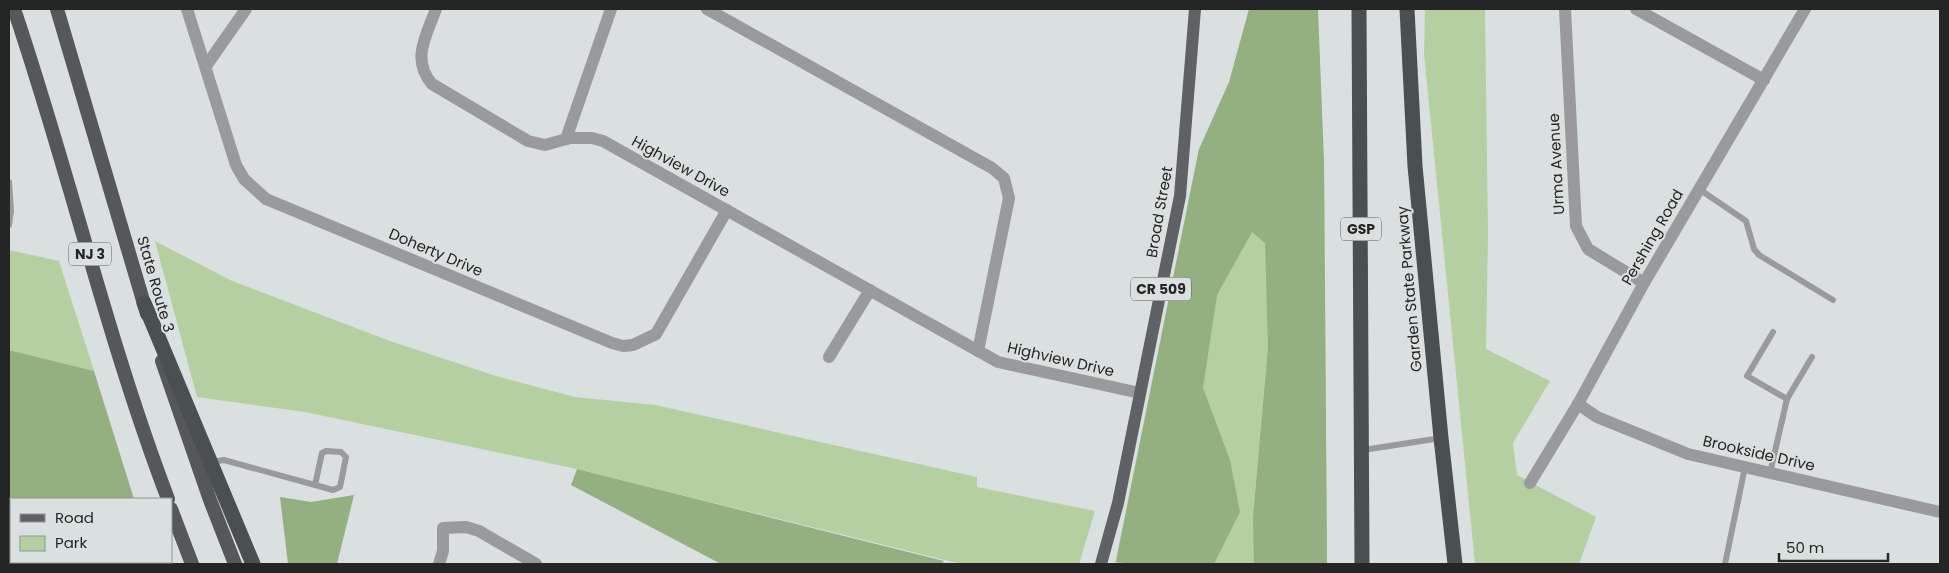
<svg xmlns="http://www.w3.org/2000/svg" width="1949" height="573" viewBox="0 0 1949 573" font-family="Poppins,sans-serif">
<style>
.green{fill:#b5cfa1}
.forest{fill:#94af80}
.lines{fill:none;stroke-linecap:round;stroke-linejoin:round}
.service{stroke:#989a9b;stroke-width:6}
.minor{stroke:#989a9b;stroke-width:12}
.primary{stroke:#5f6264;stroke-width:12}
.trunk{stroke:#54585a;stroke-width:14}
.motorway{stroke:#4a4f51;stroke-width:15}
.labels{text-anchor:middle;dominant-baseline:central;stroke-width:4;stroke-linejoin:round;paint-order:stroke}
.shield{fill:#dae0df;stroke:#5b5e5e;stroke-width:1}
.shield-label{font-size:14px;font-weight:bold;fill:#242626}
.street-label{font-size:15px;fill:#242626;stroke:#dae0df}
</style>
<rect width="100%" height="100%" fill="#dae0df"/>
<g class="green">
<polygon points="1425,9 1485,9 1488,234 1486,349 1550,381 1513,443 1517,475 1596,517 1579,564 1475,564 1424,54"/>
<polygon points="1199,149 1324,161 1327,564 1115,564"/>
<polygon points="155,241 232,281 390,341 496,376 575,397 655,405 977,477 977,487 1095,511 1079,564 961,564 577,469 305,412 197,397"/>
<polygon points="9,250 59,261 94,371 9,350"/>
</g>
<g class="forest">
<polygon points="1249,9 1318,9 1324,161 1327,564 1254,564 1253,518 1268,348 1265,243 1252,232 1217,295 1203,388 1230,460 1240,512 1214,564 1134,564 1116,562 1199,149 1229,82"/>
<polygon points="9,350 94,371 134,499 11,499 11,562 157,562 158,564 9,564"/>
<polygon points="577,469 944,561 942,564 721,564 571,485"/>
<polygon points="354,495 337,564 288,564 280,497 311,502"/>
</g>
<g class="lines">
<g class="service">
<polyline points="9,182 11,211 9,225"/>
<polyline points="1699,189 1746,221 1754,249 1759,255 1833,300"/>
<polyline points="1787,399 1812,357"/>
<polyline points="1363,450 1441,438"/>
<polyline points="211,462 224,460 333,490 340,487 346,457 341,452 326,451 322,453 315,485"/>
<polyline points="1770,473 1787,399 1747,376 1773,332"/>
<polyline points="1725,564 1745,467"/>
</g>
<g class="minor">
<polyline points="187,9 236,165 244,179 266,199 612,343 623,346 633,345 656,334 727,210"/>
<path d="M436 9C426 36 411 60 432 84L528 141 545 145 570 138H592L603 141 998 362 1140 393"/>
<polyline points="707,9 992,168 1004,178 1009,198 978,351"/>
<polyline points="1565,9 1576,226 1588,249 1644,283"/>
<polyline points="1636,9 1764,80"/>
<polyline points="206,66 246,9"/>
<polyline points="566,139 611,9"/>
<polyline points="829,357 870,290"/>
<polyline points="1578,404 1597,417 1688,454 1940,512"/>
<polyline points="1530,483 1578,404 1644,283 1805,9"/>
<polyline points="439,564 443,551 443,528 466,527 479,531 536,564"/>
</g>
<polyline class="primary" points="1101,564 1118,503 1180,196 1195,9"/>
<g class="trunk">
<path d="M14 9C69 171 107 339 168 499"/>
<polyline points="57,9 147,314"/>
<polyline points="162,361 210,500 235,564"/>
<polyline points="171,509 192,564"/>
</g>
<g class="motorway">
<polyline points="1359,9 1362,564"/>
<polyline points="1407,9 1415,166 1441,438 1455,564"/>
<polyline points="144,303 253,564"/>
</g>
</g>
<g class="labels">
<g class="shield">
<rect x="1341" y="217.5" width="40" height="23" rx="4"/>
<rect x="69" y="242.5" width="42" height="23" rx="4"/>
<rect x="1131" y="277.5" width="60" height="23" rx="4"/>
</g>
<g class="shield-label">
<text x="1361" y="229">GSP</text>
<text x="90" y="254">NJ 3</text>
<text x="1161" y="289">CR 509</text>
</g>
<g class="street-label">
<text transform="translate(1556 164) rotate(-93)">Urma Avenue</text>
<text transform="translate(681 166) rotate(29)">Highview Drive</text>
<text transform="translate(1159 212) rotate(-80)">Broad Street</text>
<text transform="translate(1652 237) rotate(-60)">Pershing Road</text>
<text transform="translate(436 252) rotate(23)">Doherty Drive</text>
<text transform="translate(156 284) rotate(74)">State Route 3</text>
<text transform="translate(1409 289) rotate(-95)">Garden State Parkway</text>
<text transform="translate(1061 359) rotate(13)">Highview Drive</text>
<text transform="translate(1759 453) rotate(13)">Brookside Drive</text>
</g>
</g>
<rect width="1949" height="573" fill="none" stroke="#242626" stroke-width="20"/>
<rect x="10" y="498" width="162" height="65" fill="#dae0df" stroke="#919695"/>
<rect x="20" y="514" width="25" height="8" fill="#5f6264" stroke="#919695"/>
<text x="55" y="523" font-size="15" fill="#242626">Road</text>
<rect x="20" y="536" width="25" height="15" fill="#b5cfa1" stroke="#919695"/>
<text x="55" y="548" font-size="15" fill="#242626">Park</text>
<path d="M1779 553v8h109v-8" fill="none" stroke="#242626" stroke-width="2.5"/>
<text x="1786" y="553" font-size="15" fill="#242626" stroke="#dae0df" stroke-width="4" paint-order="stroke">50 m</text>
</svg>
